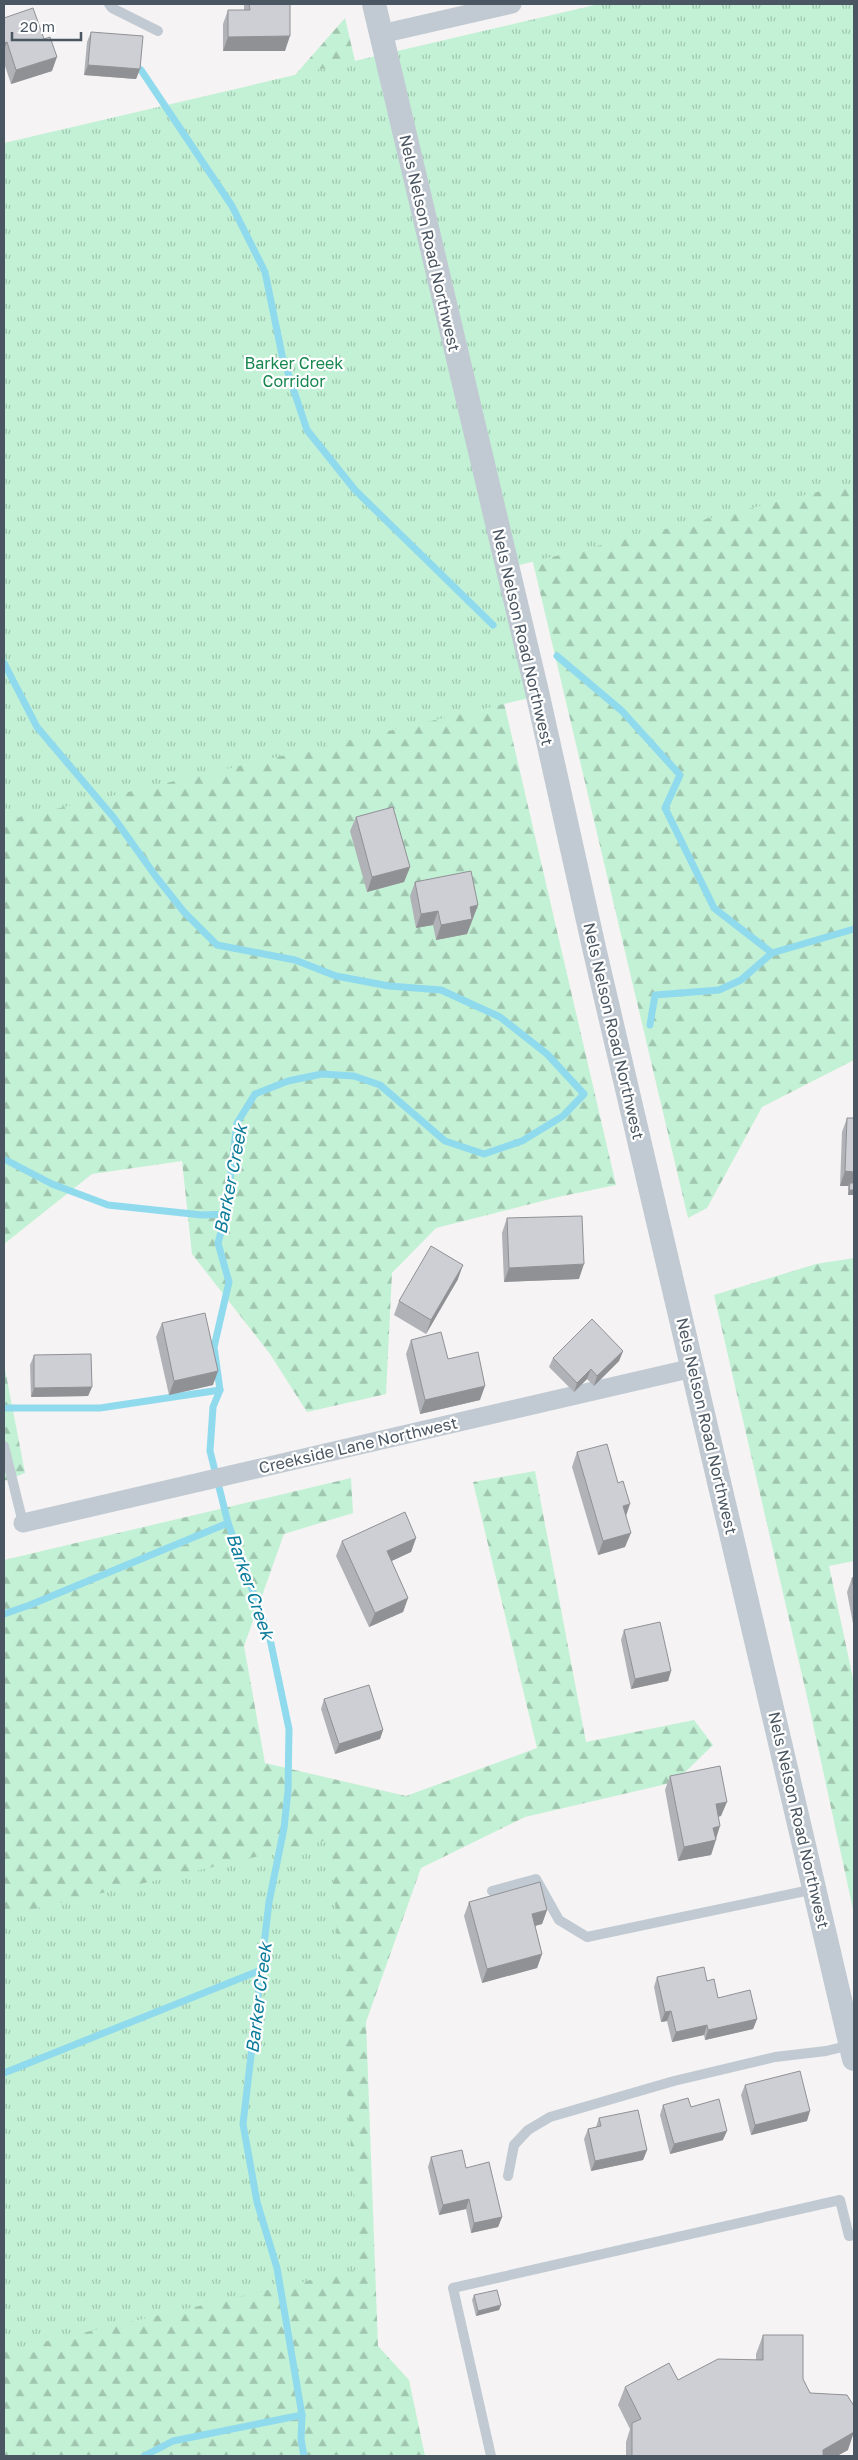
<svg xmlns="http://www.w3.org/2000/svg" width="858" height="2460" viewBox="0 0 858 2460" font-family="'Golos Text',sans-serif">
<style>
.forest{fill:url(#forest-firs)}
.park{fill:url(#park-tufts)}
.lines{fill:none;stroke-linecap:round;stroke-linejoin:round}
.stream{stroke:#90daee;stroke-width:7}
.service{stroke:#c1cad2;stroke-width:10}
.minor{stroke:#c1cad2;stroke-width:19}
.tertiary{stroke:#c1cad2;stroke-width:24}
.wall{fill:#b0b2b7}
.shaded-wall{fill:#909195}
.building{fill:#cdcfd5;stroke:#909195}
.labels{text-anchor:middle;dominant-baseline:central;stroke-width:4.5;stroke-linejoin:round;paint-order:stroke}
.street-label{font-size:16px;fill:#4a5661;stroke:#fff}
.park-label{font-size:16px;fill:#17864f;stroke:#fff}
.water-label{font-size:18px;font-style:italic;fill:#0c7c9b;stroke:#fff}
</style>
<defs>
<pattern id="forest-firs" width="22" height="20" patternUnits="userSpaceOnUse" patternTransform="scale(1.25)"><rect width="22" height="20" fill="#c3f1d5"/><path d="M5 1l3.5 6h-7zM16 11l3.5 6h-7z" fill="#a0c6b0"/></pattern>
<pattern id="park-tufts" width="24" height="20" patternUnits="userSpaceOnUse" patternTransform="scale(1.25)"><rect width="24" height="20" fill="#c3f1d5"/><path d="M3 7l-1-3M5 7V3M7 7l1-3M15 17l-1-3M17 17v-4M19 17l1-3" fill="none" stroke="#a0c6b0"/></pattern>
</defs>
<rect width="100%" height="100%" fill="#f5f3f3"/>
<g class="forest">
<polygon points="854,4 854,1060 762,1107 707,1208 688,1218 457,241"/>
<polygon points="345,18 616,1185 558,1197 436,1228 392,1273 386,1394 307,1412 270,1354 192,1254 182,1161 92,1174 4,1244 4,191 238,140"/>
<polygon points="854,1258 854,1561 829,1566 854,1683 854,1914 808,1701 714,1295 816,1264"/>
<polygon points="4,1364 25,1473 4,1481"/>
<polygon points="535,1471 586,1742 694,1720 713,1745 675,1782 525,1817 421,1868 366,2022 378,2346 409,2380 425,2456 4,2456 4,1560 351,1478 353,1513 284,1534 244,1646 265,1763 406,1796 537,1748 473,1482"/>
</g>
<g class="park">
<polygon points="599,4 854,4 854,483 507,568 538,696 4,821 4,143"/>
<polygon points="331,1839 359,2269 4,2351 4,1916"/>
</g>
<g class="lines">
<g class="stream">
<polyline points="141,70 232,206 265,272 282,355 307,430 355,490 493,625"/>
<polyline points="557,656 622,711 680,775 665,808 714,908 772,953"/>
<polyline points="4,663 37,727 114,818 157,878 184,912 217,945 295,960 336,976 389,986 441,990 500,1017 547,1054 584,1094 563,1116 522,1141 484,1154 445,1141 380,1085 354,1076 322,1074 288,1081 255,1094 237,1123 226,1214 218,1243 229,1282 214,1347 220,1390 213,1407 210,1451 228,1523 270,1639 289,1729 288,1791 284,1828 269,1902 243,2124 257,2202 277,2268 302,2415 301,2439 304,2456"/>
<polyline points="650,1025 655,995 719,990 741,980 772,953 854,929"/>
<polyline points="4,1159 52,1184 108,1205 202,1215 226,1214"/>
<polyline points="4,1408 100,1408 220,1390"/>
<polyline points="4,1614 30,1605 228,1523"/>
<polyline points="4,2073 261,1970"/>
<polyline points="144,2456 173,2441 302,2415"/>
</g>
<g class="service">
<polyline points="109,4 112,8 158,31"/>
<polyline points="4,1446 23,1523"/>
<polyline points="492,1891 536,1879 559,1920 587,1937 815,1889"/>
<polyline points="508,2176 514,2145 528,2130 550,2117 674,2081 775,2057 826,2051 851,2045"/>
<polyline points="491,2456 453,2288 840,2200 849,2236 854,2235"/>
</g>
<g class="minor">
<polyline points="381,34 512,4"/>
<polyline points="23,1523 693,1368"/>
</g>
<polyline class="tertiary" points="374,4 538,696 595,952 854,2059"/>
</g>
<g class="wall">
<polygon points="244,4 290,4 285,51 223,51 223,24 228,10 244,10"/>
<polygon points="4,18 52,71 11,84 4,63"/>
<polygon points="91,32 140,69 136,79 84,75 87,42"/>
<polygon points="356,817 410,867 404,882 367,892 350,831"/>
<polygon points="415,882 478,905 467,934 436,940 433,925 416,928 410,896"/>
<polygon points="847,1118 854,1118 854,1195 848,1195 848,1186 840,1186 842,1132"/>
<polygon points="507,1218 579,1279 504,1282 502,1233"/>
<polygon points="458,1279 426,1334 394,1315 399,1301"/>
<polygon points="162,1323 213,1385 169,1395 156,1337"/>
<polygon points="411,1340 448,1359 480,1400 420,1414 406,1354"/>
<polygon points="623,1351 619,1361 594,1386 587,1379 574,1392 549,1367 553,1358"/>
<polygon points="34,1355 92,1387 88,1396 31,1397 30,1365"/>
<polygon points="577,1452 618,1483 626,1516 625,1547 598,1555 572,1467"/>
<polygon points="416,1538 411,1552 391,1561 408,1598 403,1612 369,1627 336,1556 342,1541"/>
<polygon points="854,1577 854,1629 847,1592 852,1578"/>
<polygon points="624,1630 671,1671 668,1681 631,1689 621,1640"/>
<polygon points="324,1699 383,1730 380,1739 335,1754 321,1709"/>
<polygon points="670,1776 721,1816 718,1817 716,1840 711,1855 678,1861 665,1790"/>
<polygon points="469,1902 547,1910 542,1924 535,1926 542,1954 537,1968 482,1983 464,1916"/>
<polygon points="657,1977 707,1981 718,1998 757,2019 753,2029 705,2040 704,2035 672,2042 667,2021 661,2022 654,1987"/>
<polygon points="745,2085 807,2121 751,2135 741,2095"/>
<polygon points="663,2105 691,2107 723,2140 670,2154 660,2115"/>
<polygon points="599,2118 647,2150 643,2160 591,2171 584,2139 588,2129 596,2127"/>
<polygon points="431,2157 466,2168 502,2217 498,2227 471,2233 466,2209 439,2215 428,2167"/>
<polygon points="474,2295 501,2305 499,2310 476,2316 472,2300"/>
<polygon points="763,2335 803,2379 810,2393 848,2450 837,2456 626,2456 626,2442 630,2429 618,2405 625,2387 678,2380 756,2360 756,2354"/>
</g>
<g class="shaded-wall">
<polygon points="290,36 285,51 223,51 228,37"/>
<polygon points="7,42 4,50 4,43"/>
<polygon points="57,57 52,71 11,84 16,70"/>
<polygon points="88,65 140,69 136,79 84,75"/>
<polygon points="410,867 404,882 367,892 372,877"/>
<polygon points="478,905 467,934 436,940 441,925 470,907"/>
<polygon points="438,911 433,925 416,928 421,914"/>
<polygon points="845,1171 854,1172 854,1186 850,1183 848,1186 840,1186"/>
<polygon points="849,1190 854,1190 854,1195 848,1195"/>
<polygon points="584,1264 579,1279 504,1282 509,1268"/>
<polygon points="463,1265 458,1279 426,1334 431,1320"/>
<polygon points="623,1351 619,1361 594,1386 597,1376"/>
<polygon points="591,1369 587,1379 574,1392 577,1383"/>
<polygon points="218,1371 213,1385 169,1395 174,1381"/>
<polygon points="485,1386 480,1400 420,1414 425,1400"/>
<polygon points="92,1387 88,1396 31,1397 34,1388"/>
<polygon points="630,1504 625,1519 623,1506"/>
<polygon points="631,1533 625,1547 598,1555 603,1541"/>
<polygon points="416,1538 411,1552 381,1566 387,1551"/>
<polygon points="408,1598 403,1612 369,1627 375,1613"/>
<polygon points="671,1671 668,1681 631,1689 635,1679"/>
<polygon points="383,1730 380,1739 335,1754 339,1744"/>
<polygon points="727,1802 721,1816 711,1818 716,1804"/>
<polygon points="720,1826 711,1855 678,1861 684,1847 713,1828"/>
<polygon points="547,1910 542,1924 527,1928 532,1914"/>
<polygon points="542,1954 537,1968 482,1983 487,1969"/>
<polygon points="671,2011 667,2021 661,2022 665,2012"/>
<polygon points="757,2019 753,2029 705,2040 708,2030"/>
<polygon points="707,2025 704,2035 672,2042 676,2032"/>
<polygon points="810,2111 807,2121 751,2135 755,2125"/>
<polygon points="727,2131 723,2140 670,2154 674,2144"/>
<polygon points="647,2150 643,2160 591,2171 595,2161"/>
<polygon points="469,2199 466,2209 439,2215 443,2205"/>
<polygon points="502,2217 498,2227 471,2233 474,2223"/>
<polygon points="501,2305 499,2310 476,2316 478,2311"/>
<polygon points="854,2432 848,2450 837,2456 821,2456 823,2450"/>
</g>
<g class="building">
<polygon points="249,4 290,4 290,36 228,37 228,10 250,10"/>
<polygon points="33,8 44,39 50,37 57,57 16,70 7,42 4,43 4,18"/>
<polygon points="91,32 143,36 140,69 88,65"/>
<polygon points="393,807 410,867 372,877 356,817"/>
<polygon points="471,871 478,905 470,907 472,919 441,925 438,911 421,914 415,882"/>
<polygon points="847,1118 854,1118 854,1172 845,1171"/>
<polygon points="850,1183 854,1183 854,1190 849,1190"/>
<polygon points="582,1216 584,1264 509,1268 507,1218"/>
<polygon points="431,1246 463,1265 431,1320 399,1301"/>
<polygon points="205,1313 218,1371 174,1381 162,1323"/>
<polygon points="592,1319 623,1351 597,1376 591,1369 577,1383 553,1358"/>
<polygon points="441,1332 448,1359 478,1352 485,1386 425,1400 411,1340"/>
<polygon points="91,1354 92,1387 34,1388 34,1355"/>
<polygon points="607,1444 618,1483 623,1481 630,1504 623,1506 631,1533 603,1541 577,1452"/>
<polygon points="405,1512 416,1538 387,1551 408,1598 375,1613 342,1541"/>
<polygon points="854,1577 854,1589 852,1578"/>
<polygon points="660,1622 671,1671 635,1679 624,1630"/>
<polygon points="369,1685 383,1730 339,1744 324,1699"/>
<polygon points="720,1766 727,1802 716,1804 720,1826 713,1828 716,1840 684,1847 670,1776"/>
<polygon points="540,1882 547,1910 532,1914 542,1954 487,1969 469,1902"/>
<polygon points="704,1967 707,1981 714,1979 718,1998 750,1990 757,2019 708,2030 707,2025 676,2032 671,2011 665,2012 657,1977"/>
<polygon points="800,2071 810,2111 755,2125 745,2085"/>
<polygon points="688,2098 691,2107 719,2099 727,2131 674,2144 663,2105"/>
<polygon points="638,2110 647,2150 595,2161 588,2129 601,2126 599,2118"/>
<polygon points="462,2150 466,2168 489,2162 502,2217 474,2223 469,2199 443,2205 431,2157"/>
<polygon points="497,2290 501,2305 478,2311 474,2295"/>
<polygon points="763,2335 803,2335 803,2379 810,2393 847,2395 854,2406 854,2432 823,2450 823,2456 632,2456 632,2423 641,2419 625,2387 669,2363 678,2380 718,2359 763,2360"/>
</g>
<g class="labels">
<g class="street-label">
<text transform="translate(430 243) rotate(77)">Nels Nelson Road Northwest</text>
<text transform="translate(523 637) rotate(77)">Nels Nelson Road Northwest</text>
<text transform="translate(614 1031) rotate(77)">Nels Nelson Road Northwest</text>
<text transform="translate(707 1426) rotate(77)">Nels Nelson Road Northwest</text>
<text transform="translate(358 1445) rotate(-13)">Creekside Lane Northwest</text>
<text transform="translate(799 1820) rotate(77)">Nels Nelson Road Northwest</text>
</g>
<g class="park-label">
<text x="294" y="363">Barker Creek<tspan x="294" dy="18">Corridor</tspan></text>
</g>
<g class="water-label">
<text transform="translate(230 1179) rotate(-79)">Barker Creek</text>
<text transform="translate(251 1586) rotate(71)">Barker Creek</text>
<text transform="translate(258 1998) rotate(-83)">Barker Creek</text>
</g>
</g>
<rect width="858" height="2460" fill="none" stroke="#4a5661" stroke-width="10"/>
<path d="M12 32v8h69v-8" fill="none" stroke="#4a5661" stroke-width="2.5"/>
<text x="20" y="32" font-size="15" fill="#4a5661" stroke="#ffffff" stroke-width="4" paint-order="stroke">20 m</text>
</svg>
